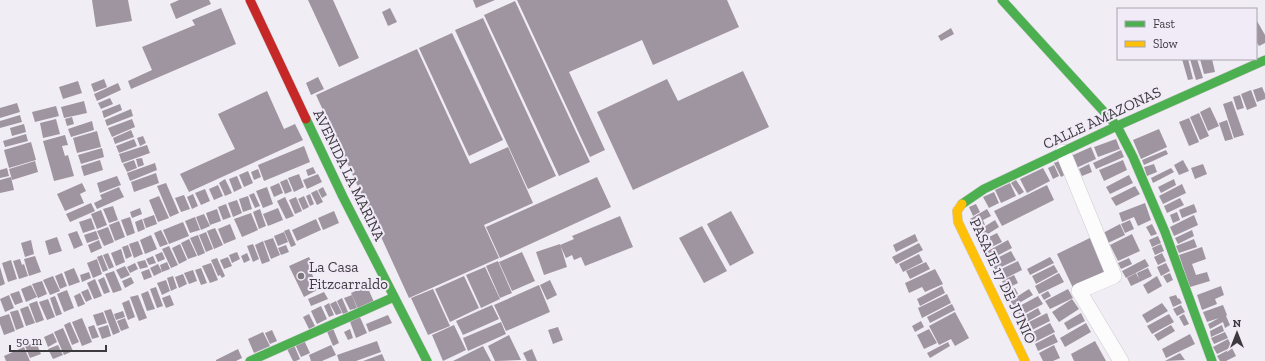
<svg xmlns="http://www.w3.org/2000/svg" width="1265" height="361" viewBox="0 0 1265 361" font-family="'Zilla Slab',serif">
<style>
.building{fill:#9f95a0}
.lines{fill:none;stroke-linecap:round;stroke-linejoin:round}
.street-casing{stroke:#cecbd1;stroke-width:16}
.fast-casing{stroke:#cecbd1;stroke-width:10}
.slow-casing{stroke:#cecbd1;stroke-width:10}
.jam-casing{stroke:#cecbd1;stroke-width:10}
.street{stroke:#fdfcfd;stroke-width:15}
.fast{stroke:#4caf50;stroke-width:9}
.slow{stroke:#ffc107;stroke-width:9}
.jam{stroke:#c62828;stroke-width:9}
.poi-dot{fill:#7c797e;stroke:#f1eaf7;stroke-width:1.5}
.labels{text-anchor:middle;dominant-baseline:central;stroke-width:4;stroke-linejoin:round;paint-order:stroke}
.street-label{font-size:15px;fill:#3d3a3f;stroke:#f1eaf7}
.poi-label{font-size:15px;fill:#3d3a3f;stroke:#f1eaf7;text-anchor:start}
</style>
<rect width="100%" height="100%" fill="#f1edf4"/>
<g class="building">
<polygon points="92,0 128,0 132,21 96,27"/>
<polygon points="179,0 209,0 211,4 176,19 170,4"/>
<polygon points="308,0 333,0 359,58 339,67"/>
<polygon points="473,0 495,0 476,8"/>
<polygon points="517,0 727,0 739,27 653,65 642,40 569,72 605,150 590,157"/>
<polygon points="515,1 590,162 559,176 484,15"/>
<polygon points="221,8 236,44 131,89 128,81 152,70 142,47 195,25 192,20"/>
<polygon points="390,8 397,22 388,26 382,12"/>
<polygon points="483,18 556,176 528,189 455,30"/>
<polygon points="1256,21 1257,21 1265,35 1265,43 1259,46 1256,41"/>
<polygon points="951,28 954,34 941,41 938,36"/>
<polygon points="452,33 503,140 469,156 419,48"/>
<polygon points="417,49 470,164 508,147 533,203 484,225 499,258 409,298 316,95"/>
<polygon points="1182,59 1188,59 1193,79 1188,80"/>
<polygon points="1190,59 1197,59 1203,78 1196,80"/>
<polygon points="1200,59 1212,59 1215,72 1204,74"/>
<polygon points="743,71 769,127 633,190 597,112 667,79 678,101"/>
<polygon points="318,77 324,89 311,95 306,83"/>
<polygon points="104,79 107,87 94,92 91,84"/>
<polygon points="78,81 82,93 63,99 59,87"/>
<polygon points="118,83 121,90 97,101 94,94"/>
<polygon points="1262,87 1265,94 1265,99 1257,102 1253,90"/>
<polygon points="1251,90 1257,106 1247,110 1241,94"/>
<polygon points="267,91 284,129 295,124 303,140 189,192 180,174 235,149 218,114"/>
<polygon points="1240,95 1244,108 1237,110 1233,97"/>
<polygon points="110,98 113,104 101,109 98,103"/>
<polygon points="84,101 87,113 64,118 61,107"/>
<polygon points="1232,101 1244,135 1234,138 1223,104"/>
<polygon points="17,103 20,112 0,118 0,108"/>
<polygon points="120,104 122,110 104,118 102,111"/>
<polygon points="56,106 59,116 35,122 32,112"/>
<polygon points="1210,107 1219,126 1208,131 1200,112"/>
<polygon points="131,109 133,116 107,126 105,120"/>
<polygon points="1199,113 1209,136 1200,140 1190,117"/>
<polygon points="20,115 22,122 0,128 0,121"/>
<polygon points="72,117 74,124 67,126 65,119"/>
<polygon points="1189,118 1199,142 1189,146 1179,122"/>
<polygon points="56,119 60,134 43,138 40,123"/>
<polygon points="132,119 135,127 112,137 108,128"/>
<polygon points="1227,120 1233,139 1225,141 1219,123"/>
<polygon points="92,121 94,130 71,137 68,129"/>
<polygon points="24,124 26,132 12,136 10,128"/>
<polygon points="1159,129 1167,147 1141,159 1133,140"/>
<polygon points="131,130 134,137 115,144 113,138"/>
<polygon points="97,131 101,147 77,153 73,138"/>
<polygon points="26,134 28,141 5,147 3,141"/>
<polygon points="65,135 68,145 62,146 65,156 68,155 74,176 54,181 43,141"/>
<polygon points="143,136 146,143 140,146 137,138"/>
<polygon points="134,139 137,146 119,153 116,146"/>
<polygon points="1116,139 1120,149 1098,157 1094,147"/>
<polygon points="31,142 36,160 9,168 4,150"/>
<polygon points="147,145 150,153 122,163 119,154"/>
<polygon points="304,146 310,162 264,181 258,165"/>
<polygon points="1091,147 1096,159 1076,168 1071,156"/>
<polygon points="102,148 104,157 81,164 78,155"/>
<polygon points="1121,150 1124,157 1096,169 1093,163"/>
<polygon points="1166,150 1168,154 1144,165 1142,160"/>
<polygon points="142,158 144,165 138,167 136,159"/>
<polygon points="100,160 103,170 84,176 81,166"/>
<polygon points="134,160 137,168 127,172 123,164"/>
<polygon points="1062,160 1068,173 1061,177 1054,163"/>
<polygon points="1123,160 1127,170 1104,181 1099,170"/>
<polygon points="1183,160 1189,171 1179,175 1174,165"/>
<polygon points="35,161 38,172 12,180 9,169"/>
<polygon points="155,163 157,170 130,181 127,173"/>
<polygon points="1089,164 1092,172 1082,176 1079,169"/>
<polygon points="1154,164 1157,172 1147,176 1144,167"/>
<polygon points="1203,164 1207,174 1195,179 1191,168"/>
<polygon points="1054,165 1059,176 1053,179 1048,168"/>
<polygon points="313,167 316,173 308,176 306,170"/>
<polygon points="7,168 9,176 0,178 0,170"/>
<polygon points="1043,168 1050,181 1027,193 1020,179"/>
<polygon points="1171,168 1174,172 1153,183 1151,178"/>
<polygon points="258,169 261,177 254,180 251,172"/>
<polygon points="248,171 253,183 244,187 239,175"/>
<polygon points="156,173 159,183 134,192 131,182"/>
<polygon points="299,174 304,187 294,192 288,178"/>
<polygon points="318,174 322,182 307,189 303,180"/>
<polygon points="1129,175 1133,183 1110,194 1106,187"/>
<polygon points="117,176 121,185 100,193 97,183"/>
<polygon points="237,176 242,188 234,192 229,179"/>
<polygon points="11,177 14,190 0,193 0,180"/>
<polygon points="597,177 611,207 500,258 486,227"/>
<polygon points="225,179 232,193 225,196 219,183"/>
<polygon points="287,179 292,191 285,194 280,182"/>
<polygon points="1174,179 1176,185 1161,193 1158,187"/>
<polygon points="1016,180 1024,192 1019,195 1011,183"/>
<polygon points="82,183 86,191 80,194 84,203 65,211 57,194"/>
<polygon points="166,183 179,213 170,217 157,186"/>
<polygon points="279,183 283,193 274,197 270,187"/>
<polygon points="1010,183 1016,196 1001,203 995,190"/>
<polygon points="1182,184 1186,193 1163,204 1159,196"/>
<polygon points="218,185 223,196 214,200 209,189"/>
<polygon points="1047,185 1054,200 1002,226 994,211"/>
<polygon points="1135,186 1140,194 1116,206 1111,198"/>
<polygon points="119,187 124,197 97,209 94,203 102,199 100,195"/>
<polygon points="267,187 273,204 263,208 256,191"/>
<polygon points="323,187 327,195 322,198 318,190"/>
<polygon points="205,189 210,201 201,205 195,193"/>
<polygon points="317,190 323,202 317,205 311,193"/>
<polygon points="994,192 999,203 989,208 983,197"/>
<polygon points="254,193 260,206 255,208 249,195"/>
<polygon points="193,194 198,206 192,209 187,197"/>
<polygon points="310,194 314,204 310,206 306,196"/>
<polygon points="184,195 190,209 181,212 175,198"/>
<polygon points="159,196 169,218 158,222 149,200"/>
<polygon points="248,196 252,209 243,212 239,199"/>
<polygon points="304,196 309,207 303,210 298,199"/>
<polygon points="285,197 294,216 286,219 277,201"/>
<polygon points="296,197 302,211 295,214 289,200"/>
<polygon points="1180,198 1184,205 1167,213 1164,206"/>
<polygon points="237,200 242,213 233,217 228,203"/>
<polygon points="91,203 95,211 70,222 66,214"/>
<polygon points="1145,203 1151,220 1138,226 1134,217 1122,222 1119,213"/>
<polygon points="226,204 231,217 223,220 218,207"/>
<polygon points="976,204 980,212 973,216 969,207"/>
<polygon points="1194,204 1197,212 1182,218 1179,210"/>
<polygon points="113,206 118,220 109,223 103,209"/>
<polygon points="140,208 142,214 132,218 130,212"/>
<polygon points="278,208 283,220 268,226 263,214"/>
<polygon points="217,209 221,221 210,225 206,213"/>
<polygon points="260,209 266,226 259,229 253,212"/>
<polygon points="987,209 991,216 983,220 985,225 976,230 970,219"/>
<polygon points="101,210 107,225 97,229 91,214"/>
<polygon points="334,211 339,223 323,230 318,218"/>
<polygon points="731,211 754,253 730,266 707,224"/>
<polygon points="1177,212 1180,220 1173,223 1170,215"/>
<polygon points="251,213 258,230 242,237 234,219"/>
<polygon points="204,214 210,226 201,230 196,217"/>
<polygon points="154,215 157,224 146,228 143,219"/>
<polygon points="1194,215 1198,225 1174,236 1170,227"/>
<polygon points="620,216 633,247 585,266 581,257 574,260 572,255 566,258 560,245 574,239 572,236"/>
<polygon points="130,217 135,233 127,236 121,220"/>
<polygon points="195,217 200,230 190,233 185,221"/>
<polygon points="91,218 95,229 83,233 79,222"/>
<polygon points="142,219 145,229 138,232 135,222"/>
<polygon points="316,219 321,230 297,241 292,230"/>
<polygon points="995,220 999,227 980,239 976,232"/>
<polygon points="1130,220 1134,229 1125,233 1121,224"/>
<polygon points="119,221 125,237 115,241 109,225"/>
<polygon points="183,222 189,236 169,244 163,230"/>
<polygon points="230,224 236,239 224,244 218,229"/>
<polygon points="1120,224 1125,235 1108,243 1103,233"/>
<polygon points="1152,224 1157,234 1151,236 1146,227"/>
<polygon points="702,226 727,271 704,283 679,238"/>
<polygon points="108,227 114,242 104,246 97,231"/>
<polygon points="215,228 223,245 214,249 207,231"/>
<polygon points="289,229 296,245 291,247 284,231"/>
<polygon points="161,230 168,244 160,247 154,233"/>
<polygon points="1192,230 1194,236 1178,244 1175,238"/>
<polygon points="77,231 83,245 74,249 68,234"/>
<polygon points="96,231 99,239 87,243 84,235"/>
<polygon points="206,232 213,249 206,252 199,235"/>
<polygon points="284,232 288,242 278,246 274,236"/>
<polygon points="997,233 1002,242 985,250 981,241"/>
<polygon points="915,234 918,241 896,252 893,245"/>
<polygon points="1132,234 1140,251 1118,261 1110,245"/>
<polygon points="151,235 157,249 145,254 140,240"/>
<polygon points="198,235 205,253 198,256 190,238"/>
<polygon points="1094,236 1112,272 1074,290 1057,254"/>
<polygon points="1158,236 1161,243 1152,247 1149,240"/>
<polygon points="57,237 62,251 49,255 45,241"/>
<polygon points="273,238 280,255 271,259 264,241"/>
<polygon points="189,239 197,256 188,259 181,243"/>
<polygon points="1194,239 1197,247 1179,253 1176,246"/>
<polygon points="31,240 34,254 25,257 21,243"/>
<polygon points="99,240 102,248 91,253 88,245"/>
<polygon points="1008,240 1012,248 991,259 986,252"/>
<polygon points="138,241 143,254 134,258 129,244"/>
<polygon points="263,241 270,261 262,264 255,245"/>
<polygon points="919,243 923,250 896,264 892,257"/>
<polygon points="180,244 187,260 179,264 172,248"/>
<polygon points="253,244 259,259 253,262 247,246"/>
<polygon points="560,244 567,267 544,275 536,252"/>
<polygon points="1161,244 1164,251 1155,255 1152,248"/>
<polygon points="128,245 132,256 126,259 122,247"/>
<polygon points="286,245 289,252 281,255 278,248"/>
<polygon points="169,246 178,265 171,268 162,249"/>
<polygon points="1202,247 1206,259 1192,264 1196,275 1207,272 1210,281 1190,287 1179,255"/>
<polygon points="121,249 125,262 116,266 111,253"/>
<polygon points="1011,251 1016,260 995,270 991,261"/>
<polygon points="162,252 165,259 158,262 155,255"/>
<polygon points="237,252 240,259 232,263 229,255"/>
<polygon points="522,252 535,281 512,291 499,262"/>
<polygon points="108,253 114,267 109,269 103,255"/>
<polygon points="247,253 250,260 244,263 241,256"/>
<polygon points="1162,253 1166,261 1158,265 1154,257"/>
<polygon points="919,254 923,262 903,272 899,264"/>
<polygon points="102,255 108,270 103,272 97,257"/>
<polygon points="35,256 41,272 29,276 24,259"/>
<polygon points="153,256 156,263 149,265 146,259"/>
<polygon points="228,257 232,266 224,269 220,260"/>
<polygon points="309,257 315,270 311,272 319,289 304,297 289,266"/>
<polygon points="1050,257 1054,263 1030,275 1027,269"/>
<polygon points="217,258 225,276 222,278 220,275 218,276 211,260"/>
<polygon points="1129,258 1132,264 1121,269 1118,263"/>
<polygon points="20,259 22,265 24,264 28,276 19,279 13,261"/>
<polygon points="97,259 102,274 93,278 87,263"/>
<polygon points="1145,259 1149,266 1126,278 1122,271"/>
<polygon points="11,260 17,279 8,282 2,263"/>
<polygon points="145,260 148,267 140,269 137,262"/>
<polygon points="498,261 512,293 500,298 486,266"/>
<polygon points="1018,261 1022,270 1002,280 997,271"/>
<polygon points="167,262 170,269 162,272 160,265"/>
<polygon points="926,262 930,269 910,279 906,271"/>
<polygon points="135,263 138,269 130,273 127,267"/>
<polygon points="211,263 218,280 210,283 202,266"/>
<polygon points="1166,263 1170,271 1161,276 1157,267"/>
<polygon points="158,264 162,272 154,276 150,268"/>
<polygon points="1054,265 1058,272 1036,284 1032,276"/>
<polygon points="125,266 130,275 121,279 116,270"/>
<polygon points="0,267 5,284 0,286"/>
<polygon points="485,267 500,299 481,308 466,275"/>
<polygon points="74,268 80,282 69,286 64,272"/>
<polygon points="201,268 207,283 201,285 195,270"/>
<polygon points="1148,268 1152,276 1131,286 1127,278 1136,273 1139,279 1137,273"/>
<polygon points="149,269 152,277 144,280 141,272"/>
<polygon points="935,269 943,284 925,292 922,287 909,293 905,283"/>
<polygon points="193,270 197,281 189,284 184,273"/>
<polygon points="114,271 122,290 113,293 105,274"/>
<polygon points="89,272 91,278 82,282 80,275"/>
<polygon points="62,273 67,286 60,289 55,276"/>
<polygon points="1059,273 1064,282 1039,294 1035,286"/>
<polygon points="1170,273 1173,280 1167,283 1163,276"/>
<polygon points="183,274 187,284 179,288 175,277"/>
<polygon points="1014,275 1018,283 1006,289 1002,281"/>
<polygon points="53,276 60,291 50,295 43,280"/>
<polygon points="173,276 177,288 171,291 167,278"/>
<polygon points="464,276 479,308 450,322 435,289"/>
<polygon points="1157,276 1162,286 1148,294 1143,285"/>
<polygon points="104,277 110,292 104,294 98,280"/>
<polygon points="131,277 134,283 125,288 122,281"/>
<polygon points="95,279 102,296 94,299 87,283"/>
<polygon points="166,280 170,291 162,295 157,283"/>
<polygon points="550,280 557,295 547,300 540,285"/>
<polygon points="42,281 47,294 38,298 32,284"/>
<polygon points="31,285 37,297 26,302 21,289"/>
<polygon points="539,285 550,312 506,331 494,305"/>
<polygon points="367,286 374,302 358,309 351,293"/>
<polygon points="942,286 945,293 920,306 917,299"/>
<polygon points="1221,286 1224,295 1215,299 1217,304 1202,310 1197,295"/>
<polygon points="156,287 163,306 157,308 150,289"/>
<polygon points="1015,288 1018,294 1012,297 1009,291"/>
<polygon points="88,289 92,299 86,302 81,292"/>
<polygon points="433,289 450,326 428,335 411,298"/>
<polygon points="1029,289 1033,295 1014,306 1010,301"/>
<polygon points="1068,289 1073,298 1050,309 1045,301"/>
<polygon points="67,290 74,308 64,312 57,294"/>
<polygon points="19,291 23,302 15,305 10,294"/>
<polygon points="148,291 155,309 147,311 141,294"/>
<polygon points="1048,291 1051,296 1044,300 1041,295"/>
<polygon points="324,292 328,299 311,306 308,299"/>
<polygon points="80,293 85,304 78,307 74,296"/>
<polygon points="947,294 951,303 922,318 918,308"/>
<polygon points="9,295 14,308 5,312 0,299"/>
<polygon points="138,295 147,318 139,321 130,297"/>
<polygon points="170,295 174,305 166,308 162,298"/>
<polygon points="352,295 357,308 350,310 344,298"/>
<polygon points="1176,295 1178,299 1179,298 1182,303 1173,307 1169,297"/>
<polygon points="55,296 62,314 56,316 50,298"/>
<polygon points="1038,296 1043,304 1020,316 1016,308"/>
<polygon points="342,298 348,312 343,314 337,301"/>
<polygon points="48,299 55,317 47,320 39,302"/>
<polygon points="1072,299 1079,309 1059,322 1052,312"/>
<polygon points="129,300 135,317 128,320 122,303"/>
<polygon points="37,301 44,320 36,323 29,304"/>
<polygon points="336,301 342,313 336,315 330,304"/>
<polygon points="329,303 334,315 329,317 324,306"/>
<polygon points="1162,303 1168,311 1147,323 1142,315"/>
<polygon points="952,304 955,310 930,323 927,317"/>
<polygon points="492,305 499,319 463,335 456,321"/>
<polygon points="1181,305 1185,312 1177,316 1173,309"/>
<polygon points="1223,305 1227,315 1226,316 1230,325 1225,328 1223,322 1210,329 1208,324 1219,318 1207,322 1203,312"/>
<polygon points="28,306 35,323 26,326 20,309"/>
<polygon points="321,306 327,319 317,324 311,311"/>
<polygon points="1038,308 1041,314 1025,323 1022,317"/>
<polygon points="111,309 120,332 113,335 104,311"/>
<polygon points="18,310 24,327 16,330 10,312"/>
<polygon points="123,311 125,317 116,320 114,314"/>
<polygon points="103,312 107,323 97,326 93,315"/>
<polygon points="955,312 969,338 955,346 951,339 939,345 929,326"/>
<polygon points="1047,313 1050,321 1028,332 1025,324"/>
<polygon points="1081,313 1085,321 1068,330 1064,323"/>
<polygon points="9,314 15,331 4,335 0,324 0,317"/>
<polygon points="309,314 315,326 309,329 303,317"/>
<polygon points="1169,314 1174,322 1152,334 1147,326"/>
<polygon points="1184,314 1189,324 1184,326 1179,317"/>
<polygon points="359,315 367,333 356,338 349,319"/>
<polygon points="388,315 392,323 369,332 366,324"/>
<polygon points="82,318 92,342 82,346 72,322"/>
<polygon points="125,318 129,328 121,331 117,321"/>
<polygon points="921,321 924,327 915,332 912,326"/>
<polygon points="70,322 79,342 72,345 64,325"/>
<polygon points="501,322 506,334 468,351 463,338"/>
<polygon points="1050,323 1055,332 1033,343 1029,334"/>
<polygon points="1086,323 1091,332 1065,347 1060,338"/>
<polygon points="94,325 99,337 92,339 88,327"/>
<polygon points="108,325 111,336 102,339 98,328"/>
<polygon points="454,325 466,350 443,361 432,335"/>
<polygon points="1171,325 1175,331 1158,341 1154,335"/>
<polygon points="1222,325 1224,331 1211,337 1210,331"/>
<polygon points="332,326 339,343 333,346 326,329"/>
<polygon points="558,327 563,340 553,344 548,330"/>
<polygon points="63,328 73,351 64,355 54,332"/>
<polygon points="350,329 353,338 348,340 344,332"/>
<polygon points="929,329 937,343 924,349 917,335"/>
<polygon points="272,330 277,341 270,344 265,333"/>
<polygon points="263,332 270,346 254,353 248,339"/>
<polygon points="1225,332 1228,338 1214,344 1211,338"/>
<polygon points="53,333 57,342 48,347 44,337"/>
<polygon points="1054,334 1058,342 1038,351 1035,344"/>
<polygon points="1190,334 1195,344 1166,358 1162,349"/>
<polygon points="509,335 521,360 495,361 488,346"/>
<polygon points="303,338 310,353 301,357 294,342"/>
<polygon points="1228,339 1232,347 1217,354 1213,347"/>
<polygon points="377,341 381,352 356,361 339,361 337,355"/>
<polygon points="1095,341 1106,361 1074,361 1071,354"/>
<polygon points="36,342 41,354 30,358 25,346"/>
<polygon points="948,342 950,346 930,358 927,353"/>
<polygon points="58,345 63,355 53,359 48,349"/>
<polygon points="294,345 300,359 296,361 293,361 287,349"/>
<polygon points="331,345 336,355 322,361 311,361 309,355"/>
<polygon points="1054,345 1060,358 1053,361 1043,361 1039,353"/>
<polygon points="483,346 491,361 453,361"/>
<polygon points="24,347 30,361 6,361 4,356"/>
<polygon points="1232,348 1236,356 1226,361 1220,361 1217,356"/>
<polygon points="238,349 242,358 236,361 216,361 216,360"/>
<polygon points="532,349 537,361 527,361 523,353"/>
<polygon points="1180,353 1185,360 1165,361"/>
<polygon points="382,354 385,361 363,361"/>
</g>
<g class="lines">
<g class="street-casing">
<polyline id="street" points="1063,152 1114,276 1079,291 1121,361"/>
</g>
<g class="fast-casing">
<g id="fast">
<polyline points="1002,0 1117,126 1133,157 1165,232 1212,361"/>
<polyline points="306,119 343,197 427,361"/>
<polyline points="962,204 984,189 1117,126 1265,60"/>
<polyline points="250,361 394,297"/>
</g>
</g>
<g class="slow-casing">
<polyline id="slow" points="962,204 957,211 958,222 1025,361"/>
</g>
<g class="jam-casing">
<polyline id="jam" points="250,0 306,119"/>
</g>
<use href="#street" class="street"/>
<use href="#fast" class="fast"/>
<use href="#slow" class="slow"/>
<use href="#jam" class="jam"/>
</g>
<circle class="poi-dot" cx="301" cy="276" r="4"/>
<g class="labels">
<g class="street-label">
<text transform="translate(1102 118) rotate(-25)">CALLE AMAZONAS</text>
<text transform="translate(349 175) rotate(64)">AVENIDA LA MARINA</text>
<text transform="translate(1003 281) rotate(65)">PASAJE 17 DE JUNIO</text>
</g>
<g class="poi-label">
<text x="309" y="267">La Casa<tspan x="309" dy="17">Fitzcarraldo</tspan></text>
</g>
</g>
<rect x="1117" y="8" width="140" height="52" fill="#f1eaf7" stroke="#a9a4ad"/>
<rect x="1125" y="21" width="20" height="6" fill="#4caf50" stroke="#a9a4ad"/>
<text x="1153" y="28" font-size="12" fill="#3d3a3f">Fast</text>
<rect x="1125" y="41" width="20" height="6" fill="#ffc107" stroke="#a9a4ad"/>
<text x="1153" y="48" font-size="12" fill="#3d3a3f">Slow</text>
<g transform="translate(1237 333)" stroke="#f1eaf7" stroke-width="3" paint-order="stroke">
<path d="M0-3L7 15L0 10L-7 15Z" fill="#3d3a3f"/>
<text y="-6" font-size="11" font-weight="bold" text-anchor="middle" fill="#3d3a3f">N</text>
</g>
<path d="M10 345v6h96v-6" fill="none" stroke="#3d3a3f" stroke-width="2"/>
<text x="16" y="345" font-size="12" fill="#3d3a3f" stroke="#f1eaf7" stroke-width="3" paint-order="stroke">50 m</text>
</svg>
